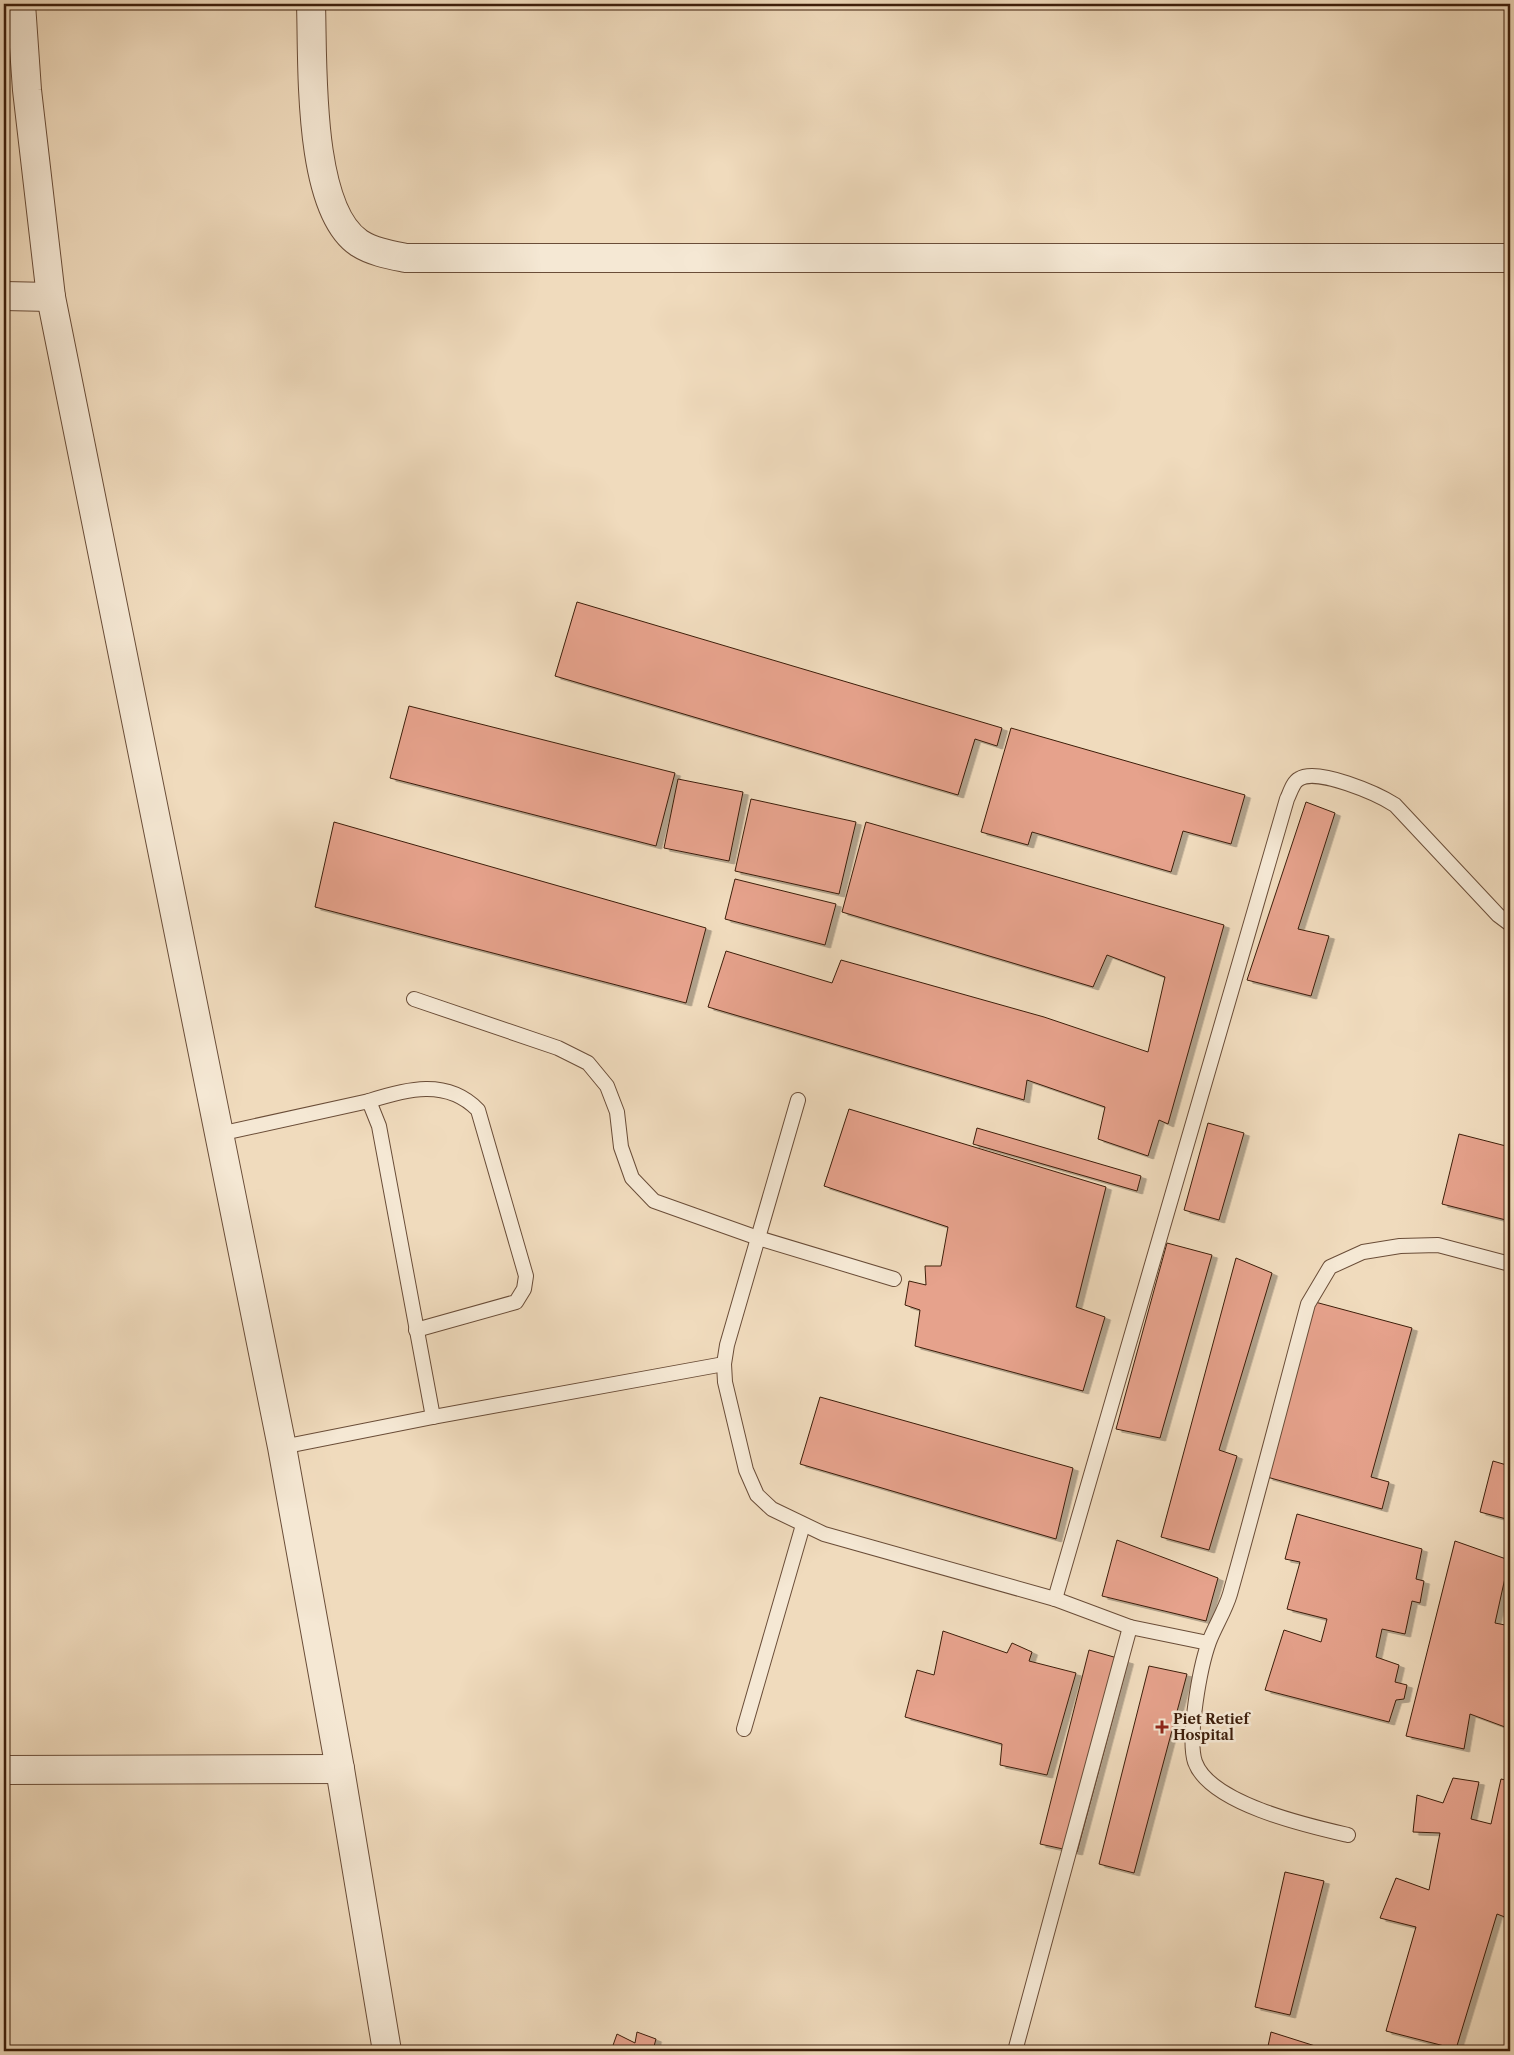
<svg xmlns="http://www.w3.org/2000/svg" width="1514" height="2055" viewBox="0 0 1514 2055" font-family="'Libre Caslon Text',serif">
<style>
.building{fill:#e6a28c;stroke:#3d1e0b;filter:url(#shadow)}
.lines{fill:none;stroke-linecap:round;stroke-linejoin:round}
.service-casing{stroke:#6a4d38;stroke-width:16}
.minor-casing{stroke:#6a4d38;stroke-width:30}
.service{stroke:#f5e8d4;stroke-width:14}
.minor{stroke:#f5e8d4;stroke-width:28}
.poi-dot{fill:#8f2418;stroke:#f5e8d4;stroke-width:2}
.labels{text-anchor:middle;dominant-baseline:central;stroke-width:5;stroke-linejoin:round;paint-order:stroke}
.poi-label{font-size:14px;font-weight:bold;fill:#3d1e0b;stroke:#f5e8d4;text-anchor:start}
</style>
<defs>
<filter id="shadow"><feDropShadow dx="5.5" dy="3" stdDeviation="0" flood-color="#0004"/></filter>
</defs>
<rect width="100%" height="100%" fill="#f0dbbd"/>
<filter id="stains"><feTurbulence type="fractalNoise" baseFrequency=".004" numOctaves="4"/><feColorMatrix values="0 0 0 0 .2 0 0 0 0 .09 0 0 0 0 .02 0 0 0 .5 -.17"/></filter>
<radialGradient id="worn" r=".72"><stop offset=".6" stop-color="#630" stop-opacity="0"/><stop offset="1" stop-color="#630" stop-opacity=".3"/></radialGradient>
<g class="building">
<polygon points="577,602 1002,728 997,746 975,739 958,795 555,676"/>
<polygon points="409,706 675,773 656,846 390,778"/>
<polygon points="1011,728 1245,795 1231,844 1183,831 1171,872 1032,832 1028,845 981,832"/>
<polygon points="678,779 743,792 729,861 664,848"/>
<polygon points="751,799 856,822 839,894 735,871"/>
<polygon points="1306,802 1335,813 1298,929 1329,936 1311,996 1247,980"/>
<polygon points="334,822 706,928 686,1003 315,907"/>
<polygon points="866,822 1224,925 1168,1124 1159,1120 1148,1156 1098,1139 1105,1107 1027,1080 1024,1100 708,1007 726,951 832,983 841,960 1044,1017 1148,1052 1165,977 1107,955 1093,987 842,912"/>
<polygon points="735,879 836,904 825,945 725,919"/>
<polygon points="849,1109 1106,1187 1076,1307 1105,1317 1083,1391 915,1346 920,1310 905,1305 909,1281 926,1285 925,1266 941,1266 948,1227 824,1186"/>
<polygon points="1208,1123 1244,1133 1219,1220 1184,1210"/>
<polygon points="977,1128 1141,1176 1137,1191 973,1144"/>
<polygon points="1459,1134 1510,1147 1510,1221 1442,1204"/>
<polygon points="1167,1243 1212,1255 1160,1438 1116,1429"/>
<polygon points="1236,1258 1272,1273 1219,1450 1237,1456 1209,1550 1161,1537"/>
<polygon points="1315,1302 1412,1328 1371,1477 1389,1482 1382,1509 1267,1477"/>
<polygon points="820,1397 1073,1468 1056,1539 800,1464"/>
<polygon points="1493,1461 1510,1466 1510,1520 1480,1512"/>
<polygon points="1297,1514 1422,1549 1416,1579 1424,1581 1420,1603 1412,1601 1405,1634 1382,1629 1376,1657 1399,1665 1395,1682 1407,1685 1404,1699 1396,1700 1389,1722 1265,1690 1284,1630 1321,1642 1327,1619 1287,1609 1300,1562 1285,1559"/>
<polygon points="1117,1540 1218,1578 1206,1621 1102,1596"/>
<polygon points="1455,1541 1509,1560 1495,1623 1510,1626 1510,1703 1505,1727 1470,1714 1464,1749 1406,1736"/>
<polygon points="943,1631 1007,1653 1012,1643 1032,1652 1029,1661 1076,1673 1047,1775 1000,1765 1002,1744 905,1717 917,1670 934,1675"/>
<polygon points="1089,1650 1128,1661 1077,1852 1040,1844"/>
<polygon points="1149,1666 1187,1674 1134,1873 1099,1864"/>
<polygon points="1453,1778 1479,1782 1471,1819 1491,1824 1501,1779 1510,1781 1510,1919 1497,1914 1456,2049 1386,2031 1416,1927 1380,1918 1396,1878 1429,1890 1440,1833 1413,1832 1417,1795 1443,1803"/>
<polygon points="1285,1872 1324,1881 1290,2015 1255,2007"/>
<polygon points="637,2032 656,2039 653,2050 658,2051 611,2051 617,2034 635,2043"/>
<polygon points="1271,2032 1331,2051 1267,2051"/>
</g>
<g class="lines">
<g class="service-casing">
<g id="service">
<polyline points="414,999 558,1048 588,1063 607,1086 617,1112 621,1147 632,1178 654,1201 758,1238 894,1279"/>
<polyline points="798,1100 727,1345 724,1364 725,1382 746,1470 757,1495 772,1509 824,1534 1055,1599 1130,1627 1208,1643"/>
<path d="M369 1101C406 1089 447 1078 478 1110L526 1276 524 1289 516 1302 416 1330"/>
<polyline points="219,1134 369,1101 379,1126 433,1417"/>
<polyline points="282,1447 433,1417 724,1364"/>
<path d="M1055 1599 1287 799C1290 793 1293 782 1299 779 1317 767 1378 794 1395 805L1498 915 1510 924"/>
<polyline points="744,1729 803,1525"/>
<path d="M1348 1835C1309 1826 1210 1804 1195 1762 1187 1738 1200 1667 1209 1642 1215 1626 1225 1611 1230 1594 1257 1498 1282 1401 1308 1304L1330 1267 1363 1252 1400 1246 1438 1245 1510 1264"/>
<polyline points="1015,2051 1130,1627"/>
</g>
</g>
<g class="minor-casing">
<g id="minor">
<polyline points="21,4 27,90 51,297 282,1447 340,1769 387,2051"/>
<path d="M311 4C313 62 307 208 359 243 373 252 391 255 406 258H1510"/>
<polyline points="4,296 51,297"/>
<polyline points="4,1770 340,1769"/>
</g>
</g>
<use href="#service" class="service"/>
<use href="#minor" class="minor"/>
</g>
<path class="poi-dot" d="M1159.5 1719.5h5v5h5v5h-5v5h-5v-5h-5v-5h5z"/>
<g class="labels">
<g class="poi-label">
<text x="1173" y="1719">Piet Retief<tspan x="1173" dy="16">Hospital</tspan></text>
</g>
</g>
<rect width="1514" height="2055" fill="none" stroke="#f0dbbd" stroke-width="20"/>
<rect x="5" y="5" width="1504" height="2045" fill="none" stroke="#3d1e0b" stroke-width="2.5"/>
<rect x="10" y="10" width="1494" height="2035" fill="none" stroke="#3d1e0b"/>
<rect width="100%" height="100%" filter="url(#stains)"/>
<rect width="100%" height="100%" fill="url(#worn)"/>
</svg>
